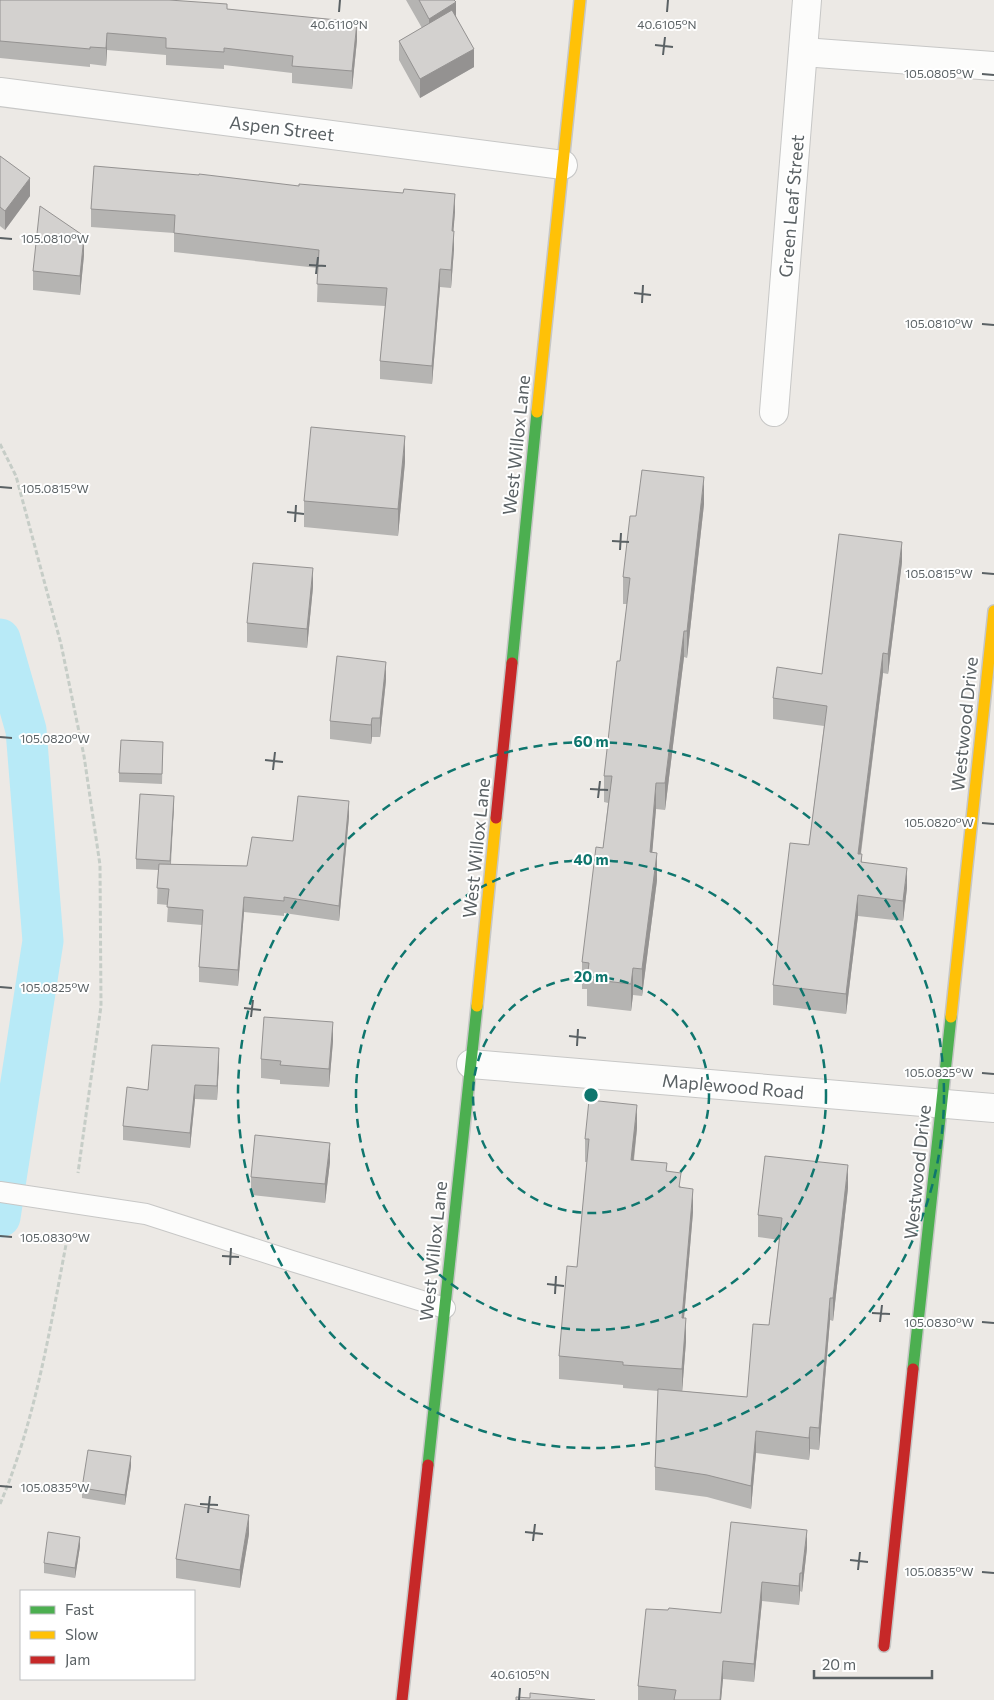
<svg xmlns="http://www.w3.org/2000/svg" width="994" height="1700" viewBox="0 0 994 1700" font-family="Commissioner,sans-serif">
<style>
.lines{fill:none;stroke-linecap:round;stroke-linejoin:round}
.canal{stroke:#b8eaf7;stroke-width:41}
.lane-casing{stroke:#c7c7c6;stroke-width:22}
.street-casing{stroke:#c7c7c6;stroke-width:30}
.fast-casing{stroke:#c6c7c6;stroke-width:14}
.slow-casing{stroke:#c6c7c6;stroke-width:14}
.jam-casing{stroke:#c6c7c6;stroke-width:14}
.path{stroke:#c6cdc7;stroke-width:3;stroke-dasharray:5 2.5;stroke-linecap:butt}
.lane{stroke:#fcfcfb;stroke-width:20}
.street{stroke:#fcfcfb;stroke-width:28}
.fast{stroke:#4caf50;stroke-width:11}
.slow{stroke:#ffc107;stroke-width:11}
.jam{stroke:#c62828;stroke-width:11}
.wall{fill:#b5b4b2}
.shaded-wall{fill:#949291}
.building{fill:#d3d1cf;stroke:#949291}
.ticks{fill:none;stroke:#5a6164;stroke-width:2}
.ring{fill:none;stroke:#0f766e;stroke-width:2.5;stroke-dasharray:9 6}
.labels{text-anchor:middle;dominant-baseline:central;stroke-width:4;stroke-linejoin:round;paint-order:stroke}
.street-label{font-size:18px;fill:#5a6164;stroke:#fff}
.ticks-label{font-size:12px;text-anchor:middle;fill:#5a6164;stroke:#fff;stroke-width:4;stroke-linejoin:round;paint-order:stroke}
.centre{fill:#0f766e;stroke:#fff;stroke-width:2.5}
.ring-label{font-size:15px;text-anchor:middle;font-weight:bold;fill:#0f766e;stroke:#fff;stroke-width:4;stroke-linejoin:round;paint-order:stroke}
</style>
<rect width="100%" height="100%" fill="#ece9e5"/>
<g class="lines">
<polyline class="canal" points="0,639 26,730 43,941 0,1217"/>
<g class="lane-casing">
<polyline id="lane" points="0,1192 146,1214 292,1261 445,1308"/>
</g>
<g class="street-casing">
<g id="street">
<polyline points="803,52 994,66"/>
<polyline points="0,92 563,165"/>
<polyline points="774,412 807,0"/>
<polyline points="471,1064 994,1108"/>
</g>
</g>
<g class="fast-casing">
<g id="fast">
<polyline points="512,663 537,412"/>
<polyline points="913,1369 951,1017"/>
<polyline points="428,1465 477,1006"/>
</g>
</g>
<g class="slow-casing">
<g id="slow">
<polyline points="537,412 580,0"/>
<polyline points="477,1006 496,818"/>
<polyline points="951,1017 994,611"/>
</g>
</g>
<g class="jam-casing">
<g id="jam">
<polyline points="496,818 512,663"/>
<polyline points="884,1646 913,1369"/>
<polyline points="402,1700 428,1465"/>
</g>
</g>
<g class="path">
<polyline points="0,444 16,476 61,644 84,756 100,865 101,1006 78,1173"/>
<path d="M0 1504C36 1420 51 1323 68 1234"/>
</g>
<use href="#lane" class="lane"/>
<use href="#street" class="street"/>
<use href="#fast" class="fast"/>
<use href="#slow" class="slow"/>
<use href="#jam" class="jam"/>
</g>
<g class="wall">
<polygon points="0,0 227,9 357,40 352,89 292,83 292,73 224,65 224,69 166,65 166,55 107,50 106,66 90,64 90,67 0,58"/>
<polygon points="406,0 454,0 456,16 474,67 420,98 399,60 399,41 422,28"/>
<polygon points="0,156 30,196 5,230 0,226"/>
<polygon points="91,209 455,212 453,231 454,249 451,288 440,287 432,384 380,379 380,361 385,306 317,302 318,268 174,252 174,233 91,227"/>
<polygon points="84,255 80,295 33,290 33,271"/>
<polygon points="405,462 398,536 304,527 304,501"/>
<polygon points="704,504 687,658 684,657 665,810 656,809 652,852 657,880 642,996 633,995 631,1011 587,1006 587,989 582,989 582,962 603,848 608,803 604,802 604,776 620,661 627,604 623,604 623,577 636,516"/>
<polygon points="902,562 888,674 883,673 861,854 862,862 907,888 903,921 858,916 846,1014 773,1005 773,985 809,845 824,726 773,719 773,698 822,674"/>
<polygon points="313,587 307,648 247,642 247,623"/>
<polygon points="386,680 380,737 372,737 371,744 330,739 330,721"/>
<polygon points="163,742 162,784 119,782 119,773"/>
<polygon points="174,806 171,864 247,866 293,841 349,817 339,921 284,913 284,916 244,912 238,986 199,982 199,967 202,925 167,922 168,905 157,904 158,870 136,869 136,859"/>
<polygon points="333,1041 329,1087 280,1084 280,1080 261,1078 261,1059"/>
<polygon points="219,1062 217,1100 195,1099 190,1148 123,1140 123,1126 148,1090"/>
<polygon points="637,1128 634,1160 667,1171 681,1187 693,1212 684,1318 686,1341 682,1391 747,1397 769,1325 779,1240 758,1237 758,1215 848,1188 833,1321 830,1320 819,1450 810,1449 809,1460 756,1453 751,1509 707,1497 655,1490 655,1467 658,1391 623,1388 623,1385 559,1379 559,1356 577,1267 587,1162 585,1162 585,1139"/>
<polygon points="330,1162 325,1203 251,1195 251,1177"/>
<polygon points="131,1466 125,1505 82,1498 82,1488"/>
<polygon points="249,1534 240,1588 176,1578 176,1559"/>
<polygon points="80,1546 75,1578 44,1573 44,1563"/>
<polygon points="807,1548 802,1592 800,1591 799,1605 762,1601 754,1682 723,1679 721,1700 638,1700 638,1686 668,1610 721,1613"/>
</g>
<g class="shaded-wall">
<polygon points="456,2 456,25 429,41 429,19"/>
<polygon points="357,22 357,40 352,89 352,71"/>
<polygon points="107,33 107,50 106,66 106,48"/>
<polygon points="474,49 474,67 420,98 420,79"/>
<polygon points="30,178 30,196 5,230 5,211"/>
<polygon points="455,194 455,212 452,249 452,231"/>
<polygon points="454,231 454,249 451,288 451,270"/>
<polygon points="84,236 84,255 80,295 80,276"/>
<polygon points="440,269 440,287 432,384 432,366"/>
<polygon points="405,436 405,462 398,536 398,509"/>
<polygon points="704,477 704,504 687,658 687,631"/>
<polygon points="902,542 902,562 888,674 888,654"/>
<polygon points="313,568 313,587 307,648 307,629"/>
<polygon points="684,631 684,657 665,810 665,783"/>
<polygon points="883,653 883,673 858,874 858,854"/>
<polygon points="386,662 386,680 380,737 380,718"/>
<polygon points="372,718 372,737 371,744 371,725"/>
<polygon points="656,783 656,809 650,879 650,852"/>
<polygon points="174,796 174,806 170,870 170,861"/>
<polygon points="349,801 349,817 339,921 339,906"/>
<polygon points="657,853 657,880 642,996 642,969"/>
<polygon points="907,868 907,888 903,921 903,901"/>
<polygon points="858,895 858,916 846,1014 846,994"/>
<polygon points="244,897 244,912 238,986 238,970"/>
<polygon points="633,968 633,995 631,1011 631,984"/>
<polygon points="333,1022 333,1041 329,1087 329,1069"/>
<polygon points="219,1048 219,1062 217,1100 217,1086"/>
<polygon points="195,1085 195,1099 190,1148 190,1133"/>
<polygon points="637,1105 637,1128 631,1183 631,1160"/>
<polygon points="330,1143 330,1162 325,1203 325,1184"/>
<polygon points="848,1165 848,1188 833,1321 833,1298"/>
<polygon points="693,1189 693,1212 682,1341 682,1318"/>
<polygon points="830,1298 830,1320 819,1450 819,1428"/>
<polygon points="686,1318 686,1341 682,1393 682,1369"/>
<polygon points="810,1427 810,1449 809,1460 809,1438"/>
<polygon points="756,1431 756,1453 751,1509 751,1486"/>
<polygon points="131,1456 131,1466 125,1505 125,1495"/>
<polygon points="249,1515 249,1534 240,1588 240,1570"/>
<polygon points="807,1530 807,1548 802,1592 802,1573"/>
<polygon points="80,1537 80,1546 75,1578 75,1568"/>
<polygon points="800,1573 800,1591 799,1605 799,1586"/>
<polygon points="762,1582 762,1601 754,1682 754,1664"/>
<polygon points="723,1661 723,1679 721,1700 720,1700"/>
</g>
<g class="building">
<polygon points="0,0 169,0 227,4 227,9 357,22 352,71 292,66 293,56 224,48 224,52 166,48 166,38 107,33 106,48 90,47 90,49 0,41"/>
<polygon points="419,0 454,0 456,2 429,19"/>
<polygon points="452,10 474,49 420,79 399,41"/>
<polygon points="0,156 30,178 5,211 0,207"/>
<polygon points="94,166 199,175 199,174 299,186 299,184 403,193 404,189 455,194 452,231 454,231 451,270 440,269 432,366 380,361 387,288 317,284 319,250 174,233 175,215 91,209"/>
<polygon points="40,206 84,236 80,276 33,271"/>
<polygon points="311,427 405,436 398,509 304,501"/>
<polygon points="642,470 704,477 687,631 684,631 665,783 656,783 650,852 657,853 642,969 633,968 631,984 587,979 589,963 582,962 596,847 603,848 612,776 604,776 617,661 620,661 630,578 623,577 630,516 636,516"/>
<polygon points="839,534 902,542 888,654 883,653 858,854 862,854 861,862 907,868 903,901 858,895 846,994 773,985 790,843 809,845 827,706 773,698 777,667 822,674"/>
<polygon points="253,563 313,568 307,629 247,623"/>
<polygon points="337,656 386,662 380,718 372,718 371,725 330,721"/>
<polygon points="121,740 163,742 162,774 119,773"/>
<polygon points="140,794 174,796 170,861 136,859"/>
<polygon points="298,796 349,801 339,906 284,897 284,901 244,897 238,970 199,967 203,910 167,907 169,889 157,888 159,864 247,866 252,837 293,841"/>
<polygon points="264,1017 333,1022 329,1069 280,1065 281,1061 261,1059"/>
<polygon points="152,1045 219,1048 217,1086 195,1085 190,1133 123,1126 127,1087 148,1090"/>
<polygon points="589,1100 637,1105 631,1160 667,1163 666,1171 681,1173 679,1187 693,1189 682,1318 686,1318 682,1369 623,1365 623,1362 559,1356 567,1266 577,1267 589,1139 585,1139"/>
<polygon points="255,1135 330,1143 325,1184 251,1177"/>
<polygon points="765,1156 848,1165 833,1298 830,1298 819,1428 810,1427 809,1438 756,1431 751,1486 707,1475 655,1467 658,1389 747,1397 753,1324 769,1325 782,1218 758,1215"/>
<polygon points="88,1450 131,1456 125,1495 82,1488"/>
<polygon points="185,1504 249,1515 240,1570 176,1559"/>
<polygon points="731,1522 807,1530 802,1573 800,1573 799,1586 762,1582 754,1664 723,1661 720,1700 674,1700 676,1690 638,1686 646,1609 668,1610 669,1608 721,1613"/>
<polygon points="48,1532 80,1537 75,1568 44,1563"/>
<polygon points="530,1693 595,1700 516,1700 516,1697 530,1698"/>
</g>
<path class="ticks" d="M339 12 340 0M667 12 668 0M655 45 673 47M663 55 665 37M982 74 994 75M0 238 12 239M309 265 326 266M316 274 318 257M634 293 651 295M642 303 643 285M982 324 994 325M0 487 12 488M287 512 304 514M295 522 296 505M612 541 629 542M620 550 621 533M982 573 994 574M0 737 12 738M265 760 283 762M273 770 275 752M590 789 608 790M598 798 600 781M982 823 994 824M0 987 12 988M244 1008 261 1010M251 1017 253 1000M569 1036 586 1038M577 1046 578 1029M982 1073 994 1074M0 1236 12 1237M222 1256 239 1257M230 1265 231 1248M547 1284 564 1286M555 1294 556 1276M872 1313 890 1314M880 1322 882 1305M982 1322 994 1323M0 1486 12 1487M200 1504 218 1505M208 1513 210 1496M525 1532 543 1534M533 1541 535 1524M850 1560 868 1562M858 1570 860 1552M982 1572 994 1573M519 1700 520 1688"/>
<g class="ring">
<circle cx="591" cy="1095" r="118"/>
<circle cx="591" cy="1095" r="235"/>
<circle cx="591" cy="1095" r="353"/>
</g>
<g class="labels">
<g class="street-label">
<text transform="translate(282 128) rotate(7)">Aspen Street</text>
<text transform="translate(791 206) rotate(-85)">Green Leaf Street</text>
<text transform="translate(516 445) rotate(-84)">West Willox Lane</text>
<text transform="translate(964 724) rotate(-84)">Westwood Drive</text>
<text transform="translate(476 848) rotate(-84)">West Willox Lane</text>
<text transform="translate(733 1086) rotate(5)">Maplewood Road</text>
<text transform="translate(917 1172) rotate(-84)">Westwood Drive</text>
<text transform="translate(433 1251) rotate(-84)">West Willox Lane</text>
</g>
</g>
<g class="ticks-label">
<text x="339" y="29">40.6110°N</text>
<text x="667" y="29">40.6105°N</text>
<text x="939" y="78">105.0805°W</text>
<text x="55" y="243">105.0810°W</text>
<text x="939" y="328">105.0810°W</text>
<text x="55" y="493">105.0815°W</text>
<text x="939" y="578">105.0815°W</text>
<text x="55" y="743">105.0820°W</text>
<text x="939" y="827">105.0820°W</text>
<text x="55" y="992">105.0825°W</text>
<text x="939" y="1077">105.0825°W</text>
<text x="55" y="1242">105.0830°W</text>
<text x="939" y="1327">105.0830°W</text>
<text x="55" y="1492">105.0835°W</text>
<text x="939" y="1576">105.0835°W</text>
<text x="520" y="1679">40.6105°N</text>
</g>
<circle cx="591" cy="1095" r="8" class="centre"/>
<g class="ring-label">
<text x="591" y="747">60 m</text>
<text x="591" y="865">40 m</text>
<text x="591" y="982">20 m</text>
</g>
<rect x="20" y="1590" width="175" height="90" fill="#ffffff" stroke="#bdc0c1"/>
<rect x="30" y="1606" width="25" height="8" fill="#4caf50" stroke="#bdc0c1"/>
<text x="65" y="1615" font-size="15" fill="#5a6164">Fast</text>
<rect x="30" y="1631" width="25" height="8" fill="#ffc107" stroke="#bdc0c1"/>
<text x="65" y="1640" font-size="15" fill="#5a6164">Slow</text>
<rect x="30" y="1656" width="25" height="8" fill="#c62828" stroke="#bdc0c1"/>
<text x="65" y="1665" font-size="15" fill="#5a6164">Jam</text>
<path d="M814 1670v8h118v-8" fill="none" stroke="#5a6164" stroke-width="2.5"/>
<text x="822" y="1670" font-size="15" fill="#5a6164" stroke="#ffffff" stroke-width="4" paint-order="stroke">20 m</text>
</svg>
